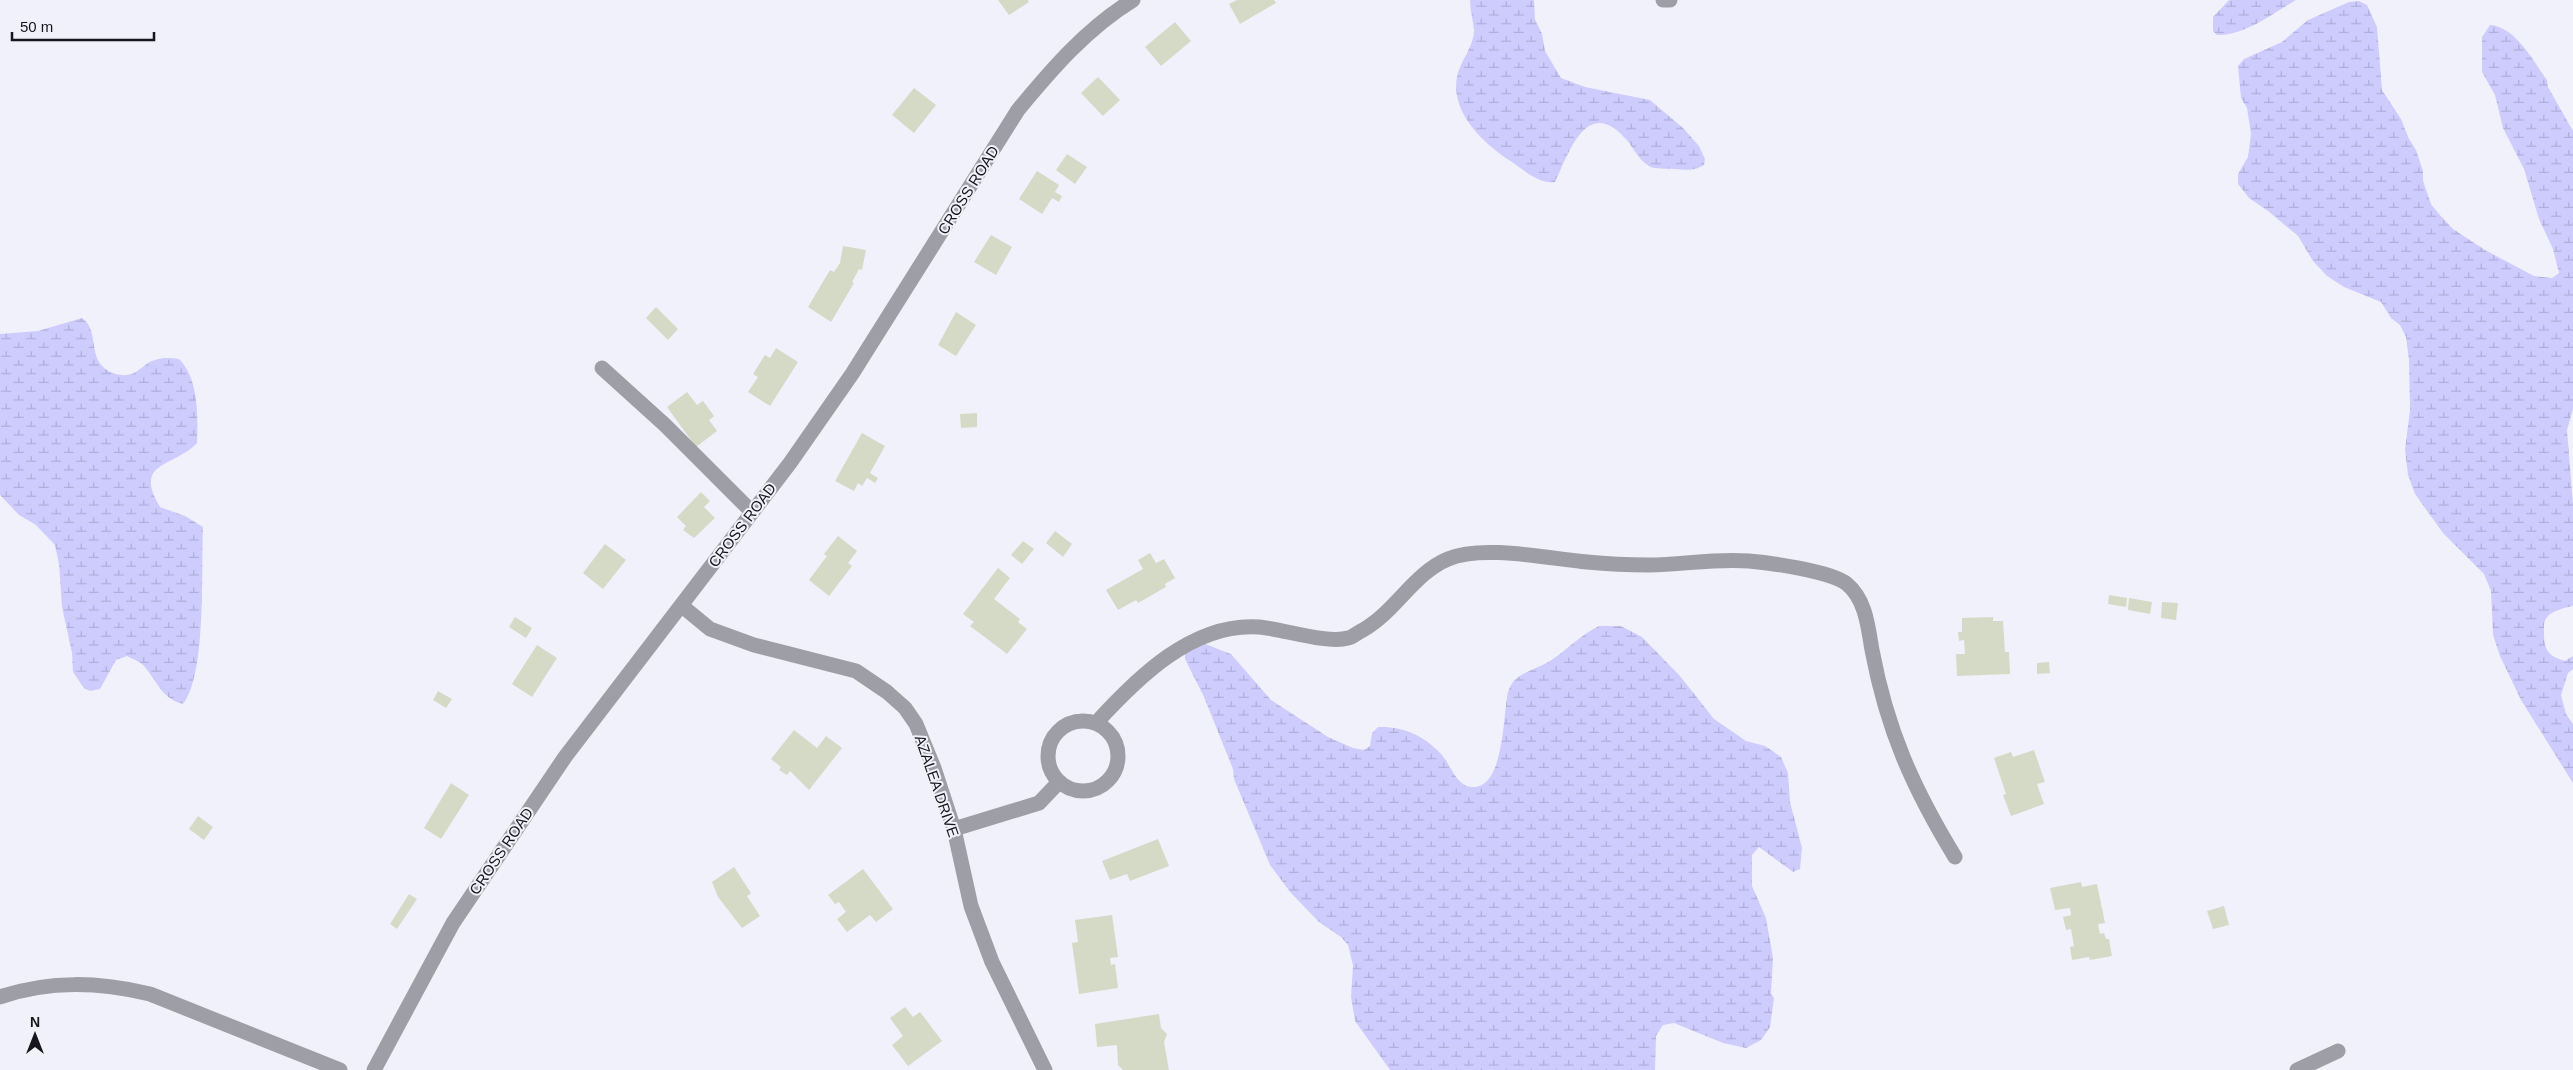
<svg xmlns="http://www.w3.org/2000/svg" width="2573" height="1070" viewBox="0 0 2573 1070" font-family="Arial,sans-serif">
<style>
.wetland{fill:url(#wetland-marsh)}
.building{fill:#d5dac7}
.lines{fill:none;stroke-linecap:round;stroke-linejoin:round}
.minor{stroke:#9e9ea6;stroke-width:15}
.labels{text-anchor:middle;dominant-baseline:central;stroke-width:4;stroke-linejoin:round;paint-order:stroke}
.street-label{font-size:15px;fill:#16161c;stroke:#f1f1fc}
</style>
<defs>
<pattern id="wetland-marsh" width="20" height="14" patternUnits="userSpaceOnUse" patternTransform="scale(1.25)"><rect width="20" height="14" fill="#cdccfd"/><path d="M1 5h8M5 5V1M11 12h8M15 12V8" fill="none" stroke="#afaed8"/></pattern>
</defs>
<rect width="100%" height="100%" fill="#f1f1fc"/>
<g class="wetland">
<path d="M1470 0H1534L1535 19 1542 34 1545 51 1561 78 1585 87 1650 100 1683 128 1699 146 1705 159 1704 165C1694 171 1687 170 1675 169 1667 168 1655 170 1649 166 1637 159 1633 146 1624 137 1586 97 1569 153 1555 182 1539 184 1525 171 1512 162 1485 145 1450 113 1457 77 1460 61 1474 47 1474 30 1473 20 1470 10 1470 0Z"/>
<path d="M2229 0H2296C2273 13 2245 36 2217 35L2213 31V17Z"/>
<path d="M2359 1 2367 5 2377 27 2382 90 2401 119 2409 139 2416 150 2423 171V181L2431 204 2439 214 2453 229 2485 250 2534 276 2552 278 2559 273 2553 249 2539 219 2524 169 2503 128 2495 95 2482 72V37L2490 25C2516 27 2533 61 2547 80L2548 87 2573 131V409L2567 430 2573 504V606C2564 608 2554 610 2547 617 2543 622 2544 628 2544 633 2544 650 2548 656 2565 661L2573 656V669L2568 673 2561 695 2566 714 2573 724V783L2521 700 2500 656 2493 635 2491 591 2484 574 2443 533 2415 494 2408 475 2405 450 2410 410 2409 360 2406 337 2400 325 2391 318 2381 302 2344 287 2327 276 2313 261 2298 236 2268 211 2249 198 2238 184V174L2248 157 2251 134 2247 108 2241 98 2238 66 2244 59 2282 42 2308 20 2349 2Z"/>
<path d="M82 318C96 328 91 345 98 360 103 371 119 378 132 374 140 371 146 362 155 360 163 357 171 358 179 359 199 379 198 416 197 443 175 467 132 461 160 507L185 516 203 527C201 566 207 675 183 704 163 700 156 680 144 666 140 661 132 659 127 656L116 660 100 689 90 691 84 688 73 672 72 653 62 607 59 564 55 545 36 525 19 515 0 495V334L38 331Z"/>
<path d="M1599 626H1621L1642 637 1680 676 1714 719 1746 741 1765 746 1781 757 1788 773 1790 802 1802 848 1800 869 1793 872 1759 847 1752 855V886L1766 918 1773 958 1771 994 1774 998 1770 1027 1761 1040 1746 1048 1723 1043 1674 1023 1663 1025 1656 1036 1655 1070H1390L1355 1021 1351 997 1353 965 1348 945 1341 937 1319 922 1291 893 1270 865 1234 779 1233 769 1204 697 1185 659V643L1195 640 1231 654 1271 700 1328 737 1353 748 1364 750 1370 746 1372 733 1378 727C1403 726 1425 736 1442 755 1450 764 1457 787 1472 787 1505 789 1503 712 1508 692 1509 688 1513 681 1516 679 1525 671 1539 668 1550 661 1567 650 1580 635 1599 626Z"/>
</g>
<g class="building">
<polygon points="998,0 1028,0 1029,2 1009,15"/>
<polygon points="1237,0 1274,0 1276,3 1240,24 1229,4"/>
<polygon points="1175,22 1191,41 1161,66 1145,47"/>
<polygon points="1098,77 1120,100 1103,116 1081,93"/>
<polygon points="914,88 936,105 914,133 892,115"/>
<polygon points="1067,154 1087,167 1075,184 1056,170"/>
<polygon points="1037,171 1059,185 1055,192 1062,196 1059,202 1052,198 1042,214 1019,199"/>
<polygon points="991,235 1012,247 996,275 974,262"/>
<polygon points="843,246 866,250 862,270 859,269 852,282 854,283 831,322 808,307 830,270 834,272 840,263"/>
<polygon points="656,307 678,329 668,340 646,318"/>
<polygon points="956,312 976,325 956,356 938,345"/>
<polygon points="776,348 798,362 770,406 748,392 758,377 753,374 765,355 770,358"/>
<polygon points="687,392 697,405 703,401 714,416 709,420 717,431 696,447 667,407"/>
<polygon points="977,413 977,427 961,428 960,414"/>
<polygon points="862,433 885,446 870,473 878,478 875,483 867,478 862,486 858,483 854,491 835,481"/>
<polygon points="701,492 710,501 704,507 715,518 694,538 683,530 686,526 677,517"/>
<polygon points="1055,531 1072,544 1063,557 1046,543"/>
<polygon points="838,536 857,551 848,563 852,566 829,596 809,580 827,556 824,554"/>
<polygon points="1023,541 1034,549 1022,564 1011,555"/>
<polygon points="605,544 626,560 603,589 583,573"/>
<polygon points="1150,553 1156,563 1164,559 1175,578 1165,584 1166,587 1138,603 1136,600 1118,610 1106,590 1143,569 1138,560"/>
<polygon points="998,568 1010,578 994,599 1020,619 1018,622 1027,629 1007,654 970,626 974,622 963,614"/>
<polygon points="2109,595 2127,598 2126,607 2108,604"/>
<polygon points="2129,598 2152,602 2150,614 2128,610"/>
<polygon points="2162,602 2178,603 2176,620 2161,618"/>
<polygon points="515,617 532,628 526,638 509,627"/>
<polygon points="1993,617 1993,621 2003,621 2005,652 2009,652 2010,674 1957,676 1956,654 1965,654 1964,640 1959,641 1958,632 1962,632 1962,618"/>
<polygon points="537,645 557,658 532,697 512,684"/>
<polygon points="2049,662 2050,673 2037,674 2037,663"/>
<polygon points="438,691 452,699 446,708 433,700"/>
<polygon points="794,730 817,748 826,736 842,748 809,790 790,771 787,775 779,770 781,767 771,759"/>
<polygon points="2034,750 2045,782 2037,784 2044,804 2011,816 2003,795 2006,794 1994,758 2011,752 2013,757"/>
<polygon points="451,783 469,795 441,839 424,828"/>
<polygon points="198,816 213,827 204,840 189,829"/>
<polygon points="1158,839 1169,866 1130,881 1127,874 1110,880 1102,861"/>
<polygon points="734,867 751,893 747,896 760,916 742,928 718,897 712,882"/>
<polygon points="863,869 893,909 876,922 870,915 847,932 837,919 846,912 839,902 835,904 828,895"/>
<polygon points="2081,882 2082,887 2097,884 2105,923 2098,924 2100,934 2104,933 2106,939 2109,939 2112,956 2090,960 2089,957 2072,960 2070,947 2074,946 2071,929 2066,930 2063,917 2071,915 2070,908 2055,910 2050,888"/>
<polygon points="409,894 417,899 397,929 390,924"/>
<polygon points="2224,906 2229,925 2213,929 2207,911"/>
<polygon points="1112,915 1118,957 1110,958 1111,965 1115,964 1118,988 1079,994 1072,943 1078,942 1075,920"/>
<polygon points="905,1007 913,1017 920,1012 942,1041 908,1066 892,1045 903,1036 890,1018"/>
<polygon points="1159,1014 1161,1028 1167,1034 1164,1042 1169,1070 1123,1070 1118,1065 1117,1045 1097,1047 1095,1024"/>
</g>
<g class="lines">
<g class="minor">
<polyline points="1663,0 1670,0"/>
<polyline points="602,368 665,425 752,512"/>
<polyline points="682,606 710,629 754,645 856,671 887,692 905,708 916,724 934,768 954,829 971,906 992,962 1045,1070"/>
<circle cx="1083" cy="756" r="35"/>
<path d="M1096 723C1137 678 1193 622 1259 627 1283 629 1327 644 1348 638 1353 637 1358 632 1363 630 1395 612 1414 573 1448 559 1483 544 1550 559 1587 562 1607 564 1628 565 1649 565 1682 565 1715 558 1749 561 1771 563 1831 571 1847 584 1866 600 1868 627 1872 650 1887 730 1913 788 1955 857"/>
<polyline points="954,829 1039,803 1059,782"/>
<path d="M0 997C50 980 99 982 150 994L340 1070"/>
<path d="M374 1070 453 923 565 757 790 463 852 374 1018 110C1051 70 1087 28 1133 0"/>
<polyline points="2297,1070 2338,1051"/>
</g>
</g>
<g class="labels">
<g class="street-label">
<text transform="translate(968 190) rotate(-58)">CROSS ROAD</text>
<text transform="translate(742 525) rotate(-53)">CROSS ROAD</text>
<text transform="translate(937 786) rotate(71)">AZALEA DRIVE</text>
<text transform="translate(501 851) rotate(-56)">CROSS ROAD</text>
</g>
</g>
<g transform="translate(35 1035)" stroke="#f1f1fc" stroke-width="4" paint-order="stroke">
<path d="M0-4L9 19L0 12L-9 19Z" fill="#16161c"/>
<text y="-8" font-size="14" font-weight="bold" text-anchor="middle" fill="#16161c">N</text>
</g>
<path d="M12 32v8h142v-8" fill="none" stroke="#16161c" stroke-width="2.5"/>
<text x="20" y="32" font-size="15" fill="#16161c" stroke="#f1f1fc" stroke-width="4" paint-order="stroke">50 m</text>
</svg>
